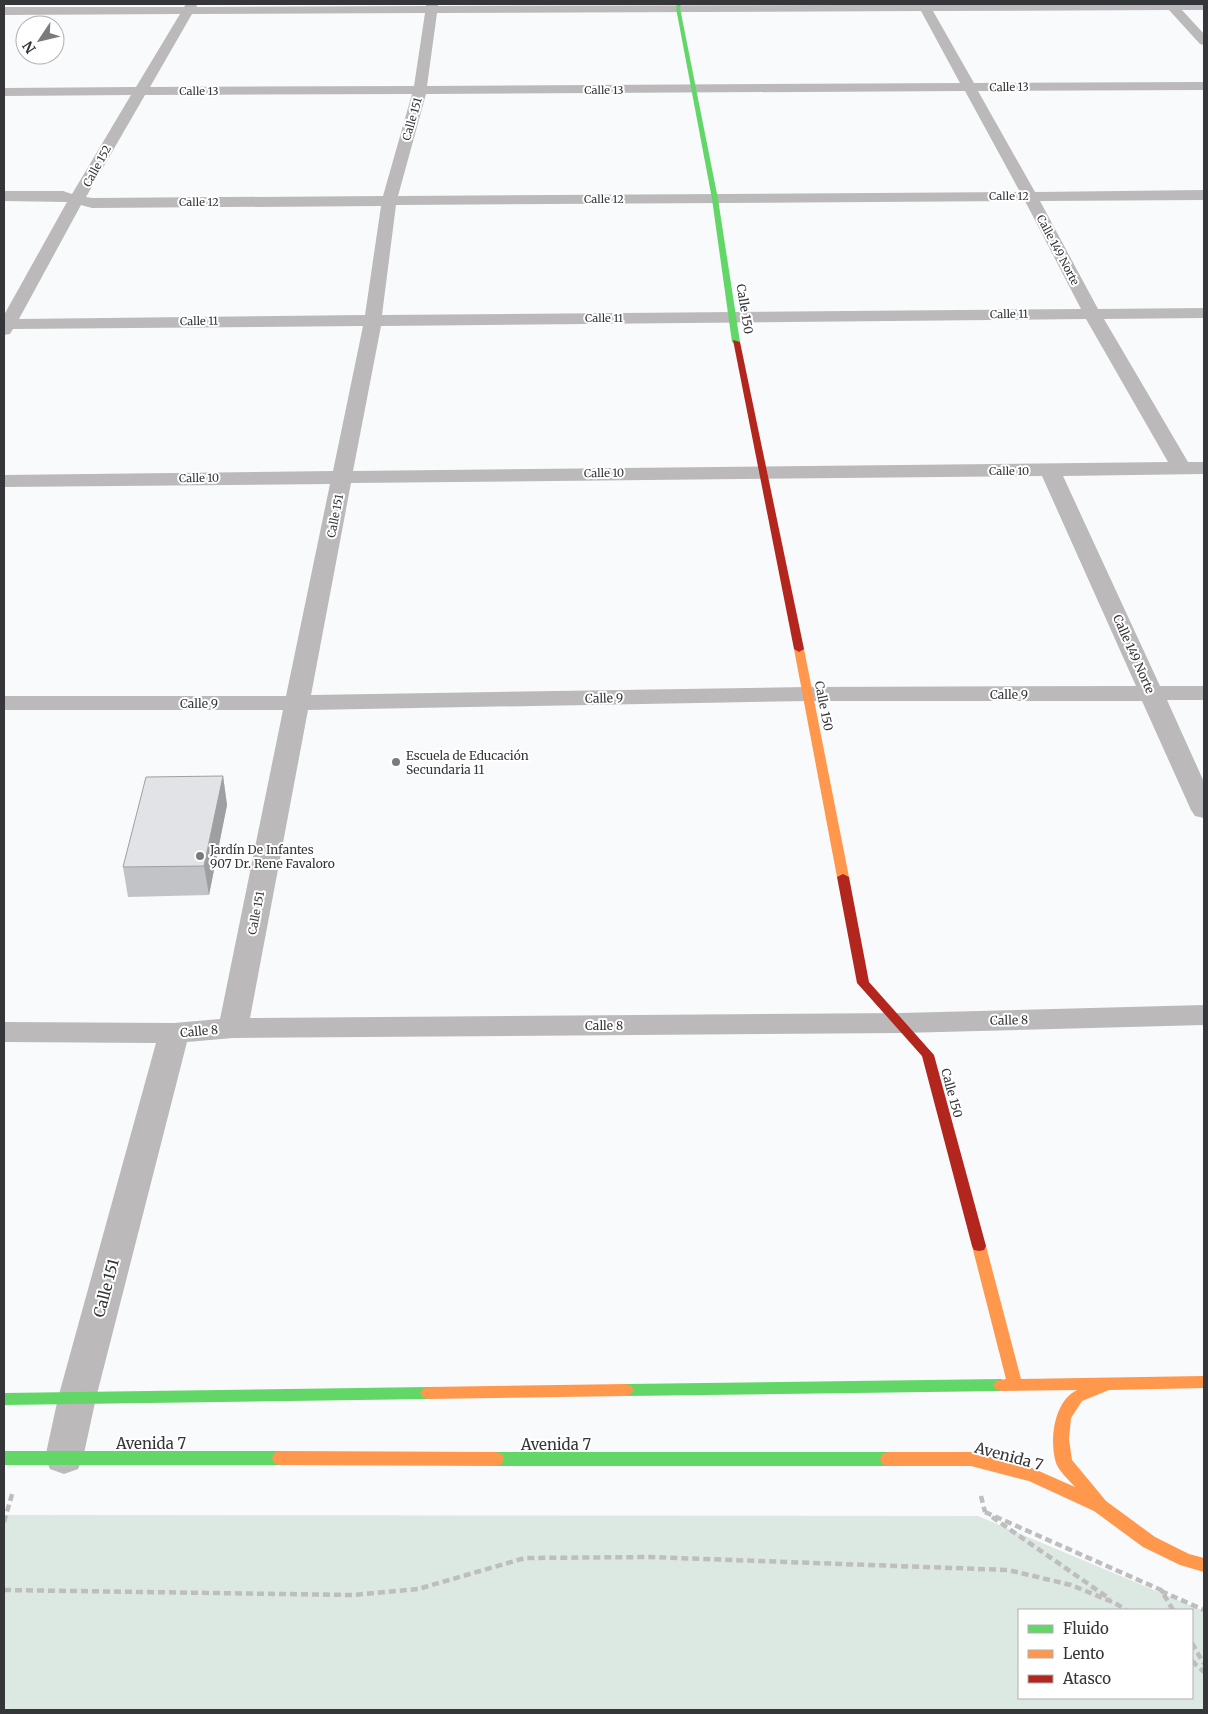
<svg xmlns="http://www.w3.org/2000/svg" width="1208" height="1714" viewBox="0 0 1208 1714" font-family="Merriweather,serif">
<style>
.green{fill:#dce8e2;fill-rule:evenodd}
.lines{fill:none;stroke-linecap:round;stroke-linejoin:round}
.path{stroke:#bebebf;stroke-width:4.5;stroke-dasharray:7 4;stroke-linecap:butt}
.street{fill:#bbb9ba;fill-rule:evenodd}
.fast{fill:#63d668;fill-rule:evenodd}
.slow{fill:#ff974d;fill-rule:evenodd}
.jam{fill:#b3261e;fill-rule:evenodd}
.wall{fill:#c2c3c6}
.shaded-wall{fill:#9e9fa1}
.building{fill:#e2e3e6;stroke:#9e9fa1}
.poi-dot{fill:#7a7b7e;stroke:#fff;stroke-width:2}
.labels{text-anchor:middle;dominant-baseline:central;stroke-width:4;stroke-linejoin:round;paint-order:stroke}
.far-street-label{font-size:11px;fill:#35363a;stroke:#fff}
.street-label{font-size:12px;fill:#35363a;stroke:#fff}
.poi-label{font-size:12px;fill:#35363a;stroke:#fff;text-anchor:start}
.near-street-label{font-size:15px;fill:#35363a;stroke:#fff}
</style>
<rect width="100%" height="100%" fill="#f9fafc"/>
<path class="green" d="M4 1515 978 1516 1204 1611V1710H4ZM1019 1610H1192V1698H1019Z"/>
<g class="lines">
<g class="path">
<polyline points="981,1496 985,1512"/>
<polyline points="985,1512 1161,1590 1173,1610"/>
<polyline points="992,1517 1110,1599"/>
<polyline points="4,1522 13,1491"/>
<polyline points="4,1590 352,1595 418,1589 525,1558 649,1557 1008,1570 1071,1585 1115,1603 1126,1610"/>
<polyline points="1161,1591 1204,1610"/>
<polyline points="1192,1643 1204,1664"/>
<polyline points="1192,1661 1204,1672"/>
</g>
<path class="street" d="M186 4H198L196 7 426 6V4H438V6L1204 4V10H1182L1204 34V45L1200 44 1169 10 933 11 974 83 1204 82V90L978 91 1035 192 1204 190V200L1040 201 1098 309 1204 308V318L1104 319 1188 462H1204V474L1063 476 1160 686H1204V700H1167L1204 782V818L1195 816 1191 810 1142 701H808L308 710 250 1018 901 1013 1204 1005V1025L901 1033 233 1038 187 1042 96 1398 83 1458 78 1469 64 1474 50 1469 45 1458 58 1398 156 1043 4 1042V1022L174 1023 220 1019 283 710H4V696H286L330 484 4 487V475L333 471 363 326 13 329 10 334 4 335V315L67 202 4 201V191H63L72 194 131 95 4 96V88L136 87 180 14 4 15V7H184ZM921 11 960 83 427 86 437 13ZM425 13 414 86 150 87 192 14ZM965 91 1020 192 398 196 426 94ZM412 94 383 196 92 198 86 197 145 95ZM1025 201 1081 309 382 315 396 205ZM81 205 92 208 381 206 365 315 19 319ZM1086 319 1168 462 353 471 381 326ZM1042 476 1136 686 808 687 311 695 351 483Z"/>
<g class="fast">
<polygon points="677,4 681,4 680,8 718,199 740,342 736,344 732,342 712,199 676,8"/>
<polygon points="1001,1379 1006,1381 1009,1385 1006,1389 1001,1391 626,1396 621,1394 618,1390 621,1386 626,1384"/>
<polygon points="428,1387 433,1389 436,1393 433,1397 428,1399 4,1405 4,1393"/>
<polygon points="4,1451 280,1451 286,1453 288,1458 286,1463 280,1465 4,1465"/>
<polygon points="496,1452 888,1452 894,1454 896,1459 894,1464 888,1466 496,1466 490,1464 488,1459 490,1454"/>
</g>
<g class="slow">
<polygon points="799,646 804,649 849,877 843,880 837,877 794,649"/>
<path d="M979 1241 984 1242 986 1246 1021 1379 1204 1376V1388L1109 1390 1082 1401 1071 1418 1069 1439 1072 1460 1106 1501 1155 1537 1189 1554 1204 1558V1572L1180 1565 1143 1547 1094 1511 1029 1481 971 1466H888L882 1464 880 1459 882 1454 888 1452H971L1032 1468 1075 1487C1069 1480 1059 1471 1056 1463 1049 1440 1054 1401 1077 1390L1001 1391 996 1389 993 1385 996 1381 1006 1379 972 1246 974 1242Z"/>
<polygon points="626,1384 631,1386 634,1390 631,1394 626,1396 428,1399 423,1397 420,1393 423,1389 428,1387"/>
<polygon points="280,1451 496,1452 502,1454 504,1459 502,1464 496,1466 280,1465 274,1463 272,1458 274,1453"/>
</g>
<g class="jam">
<polygon points="733,340 740,342 804,649 799,652 794,649"/>
<polygon points="843,874 849,877 869,982 934,1055 986,1246 984,1250 979,1251 974,1250 972,1246 922,1056 857,983 837,877"/>
</g>
</g>
<polygon class="wall" points="223,776 227,805 209,895 128,897 123,867"/>
<polygon class="shaded-wall" points="223,776 227,805 209,895 204,866"/>
<polygon class="building" points="223,776 204,866 123,867 146,777"/>
<g class="poi-dot">
<circle cx="396" cy="762" r="5"/>
<circle cx="200" cy="856" r="5"/>
</g>
<g class="labels">
<g class="far-street-label">
<text transform="translate(1009 87) rotate(-1)">Calle 13</text>
<text x="604" y="90">Calle 13</text>
<text x="199" y="91">Calle 13</text>
<text transform="translate(412 119) rotate(-74)">Calle 151</text>
<text transform="translate(97 166) rotate(-61)">Calle 152</text>
<text x="1009" y="196">Calle 12</text>
<text x="604" y="199">Calle 12</text>
<text x="199" y="202">Calle 12</text>
<text transform="translate(1058 250) rotate(62)">Calle 149 Norte</text>
<text transform="translate(1009 314) rotate(-1)">Calle 11</text>
<text x="604" y="318">Calle 11</text>
<text transform="translate(199 321) rotate(-1)">Calle 11</text>
<text x="1009" y="471">Calle 10</text>
<text transform="translate(604 473) rotate(-1)">Calle 10</text>
<text transform="translate(199 478) rotate(-1)">Calle 10</text>
<text transform="translate(335 516) rotate(-79)">Calle 151</text>
<text transform="translate(256 913) rotate(-79)">Calle 151</text>
</g>
<g class="street-label">
<text transform="translate(745 309) rotate(81)">Calle 150</text>
<text transform="translate(1134 654) rotate(66)">Calle 149 Norte</text>
<text x="1009" y="694">Calle 9</text>
<text transform="translate(604 698) rotate(-1)">Calle 9</text>
<text x="199" y="703">Calle 9</text>
<text transform="translate(824 706) rotate(79)">Calle 150</text>
<text transform="translate(1009 1020) rotate(-1)">Calle 8</text>
<text x="604" y="1025">Calle 8</text>
<text transform="translate(199 1031) rotate(-5)">Calle 8</text>
<text transform="translate(952 1093) rotate(75)">Calle 150</text>
</g>
<g class="poi-label">
<text x="406" y="755">Escuela de Educación<tspan x="406" dy="14">Secundaria 11</tspan></text>
<text x="210" y="849">Jardín De Infantes<tspan x="210" dy="14">907 Dr. Rene Favaloro</tspan></text>
</g>
<g class="near-street-label">
<text transform="translate(106 1288) rotate(-75)">Calle 151</text>
<text x="151" y="1443">Avenida 7</text>
<text x="556" y="1444">Avenida 7</text>
<text transform="translate(1009 1456) rotate(15)">Avenida 7</text>
</g>
</g>
<rect width="1208" height="1714" fill="none" stroke="#35363a" stroke-width="10"/>
<rect x="1018" y="1609" width="175" height="90" fill="#ffffff" stroke="#aeafb0"/>
<rect x="1028" y="1625" width="25" height="8" fill="#63d668" stroke="#aeafb0"/>
<text x="1063" y="1634" font-size="15" fill="#35363a">Fluido</text>
<rect x="1028" y="1650" width="25" height="8" fill="#ff974d" stroke="#aeafb0"/>
<text x="1063" y="1659" font-size="15" fill="#35363a">Lento</text>
<rect x="1028" y="1675" width="25" height="8" fill="#b3261e" stroke="#aeafb0"/>
<text x="1063" y="1684" font-size="15" fill="#35363a">Atasco</text>
<g transform="translate(40 40) rotate(235)"><circle r="24" fill="#ffffff" stroke="#aeafb0"/>
<path d="M0-4L9 19L0 12L-9 19Z" fill="#7a7b7e"/>
<text y="-8" font-size="14" font-weight="bold" text-anchor="middle" fill="#35363a">N</text>
</g>
</svg>
